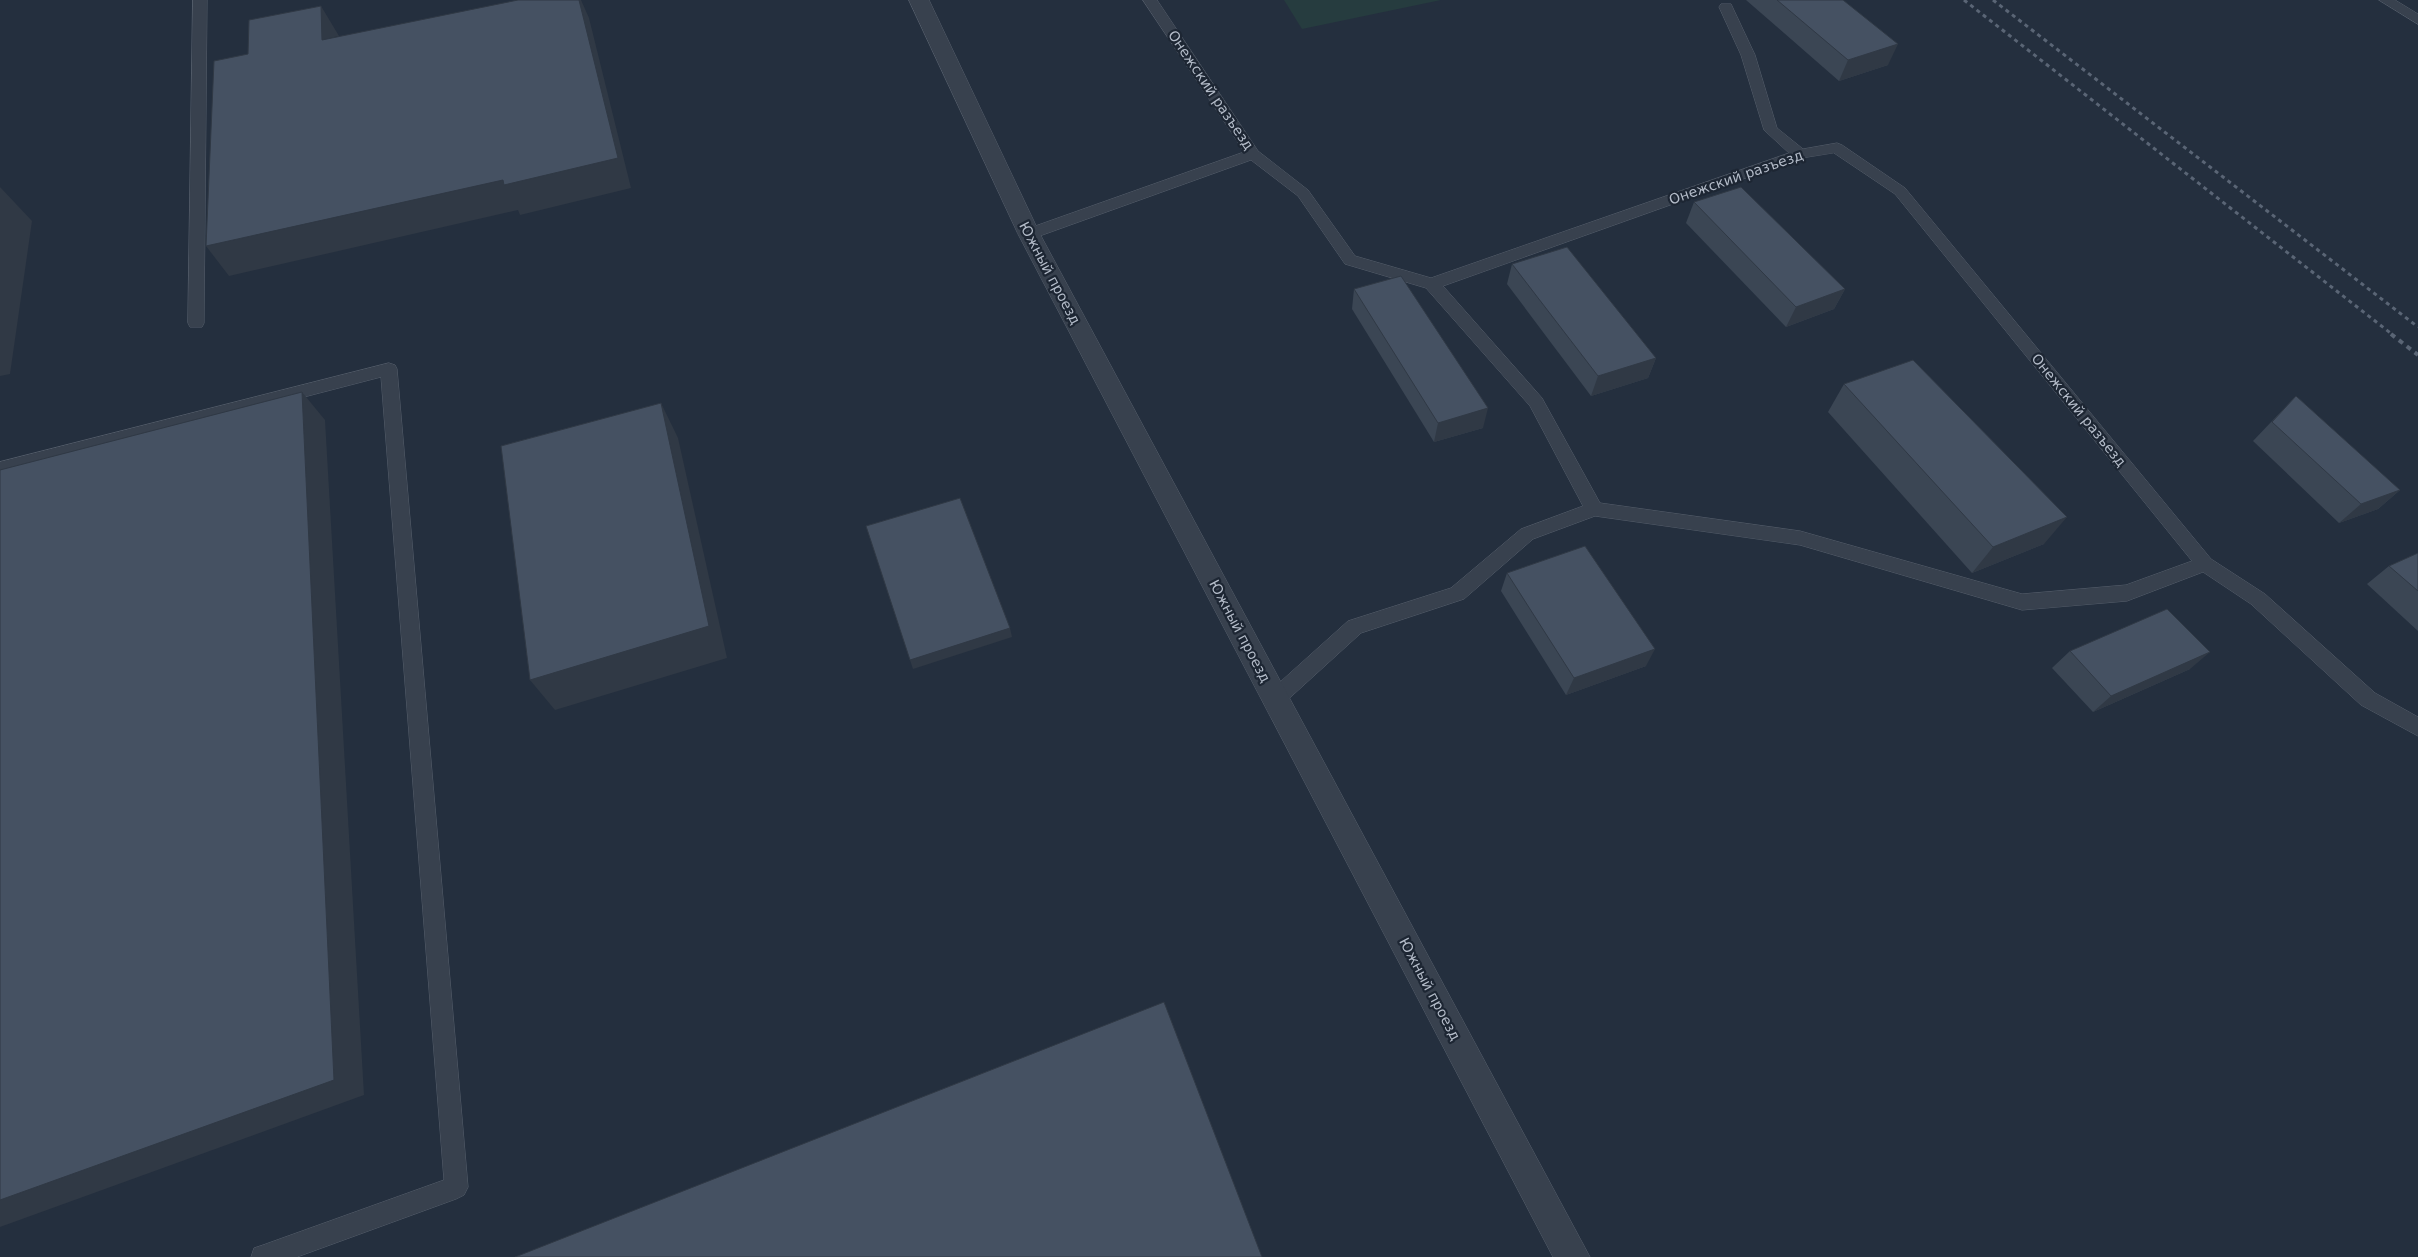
<svg xmlns="http://www.w3.org/2000/svg" width="2418" height="1257" viewBox="0 0 2418 1257" font-family="'DejaVu Sans',sans-serif">
<style>
.green{fill:#263c3f}
.lines{fill:none;stroke-linecap:round;stroke-linejoin:round}
.lane-casing{stroke:#565f6c;stroke-width:1}
.street-casing{stroke:#565f6c;stroke-width:1}
.lane{fill:#38414e;fill-rule:evenodd}
.street{fill:#38414e;fill-rule:evenodd}
.rail-far1{stroke:#5a6575;stroke-width:3;stroke-dasharray:4 4;stroke-linecap:butt}
.rail{stroke:#5a6575;stroke-width:4;stroke-dasharray:5 5;stroke-linecap:butt}
.wall{fill:#3b4654}
.shaded-wall{fill:#303945}
.building{fill:#455162;stroke:#303945}
.labels{text-anchor:middle;dominant-baseline:central;stroke-width:4.5;stroke-linejoin:round;paint-order:stroke}
.street-label{font-size:14px;fill:#b4bcc9;stroke:#1d2633}
</style>
<rect width="100%" height="100%" fill="#242f3e"/>
<polygon class="green" points="1284,0 1441,0 1302,29"/>
<g class="lines">
<g class="lane-casing">
<g id="lane">
<polygon points="193,0 207,0 204,323 202,327 190,327 188,323"/>
<path d="M1143 0H1157L1258 151 1308 190 1355 256 1431 278 1789 153 1764 130 1741 55 1719 7 1721 4H1731L1755 55 1777 128 1803 149 1837 143 1842 145 1905 188 2211 559 2265 594 2375 693 2418 717V736L2361 705 2251 604 2203 572 2127 601 2022 610 1800 545 1595 516 1533 539 1464 599 1361 633 1283 704 1276 706 1269 704 1266 698 1269 692 1348 621 1451 588 1521 529 1583 506 1530 406 1426 288 1345 264 1298 196 1251 160 1034 238H1024L1021 234 1024 230 1244 152ZM1834 153 1895 194 2192 561 2126 585 2022 594 1800 531 1600 503 1542 398 1443 286 1802 158Z"/>
<polygon points="2379,0 2395,0 2418,14 2418,24"/>
<polygon points="389,363 395,365 397,369 468,1187 464,1195 456,1199 297,1257 251,1257 254,1248 263,1245 444,1180 381,377 0,476 0,462"/>
</g>
</g>
<g class="street-casing">
<polygon id="street" points="909,0 929,0 1040,234 1590,1257 1553,1257 1018,234"/>
</g>
<use href="#lane" class="lane"/>
<use href="#street" class="street"/>
<g class="rail-far1">
<polyline points="1964,0 2393,335"/>
<polyline points="1993,0 2418,327"/>
</g>
<polyline class="rail" points="2391,334 2418,355"/>
</g>
<g class="wall">
<polygon points="1746,0 1843,0 1888,65 1839,81"/>
<polygon points="1694,202 1845,289 1834,309 1786,327 1686,223"/>
<polygon points="1512,264 1656,358 1648,378 1591,396 1507,284"/>
<polygon points="1354,289 1483,428 1434,442 1352,309"/>
<polygon points="1844,384 2044,544 1972,573 1828,412"/>
<polygon points="2296,396 2400,490 2378,509 2339,523 2253,441"/>
<polygon points="2418,553 2418,631 2367,584 2389,566"/>
<polygon points="1507,573 1646,666 1566,695 1501,591"/>
<polygon points="2070,651 2190,669 2093,712 2052,668"/>
</g>
<g class="shaded-wall">
<polygon points="579,0 581,0 589,18 631,188 520,215 518,210 229,276 206,246 503,180"/>
<polygon points="321,6 339,36 322,40"/>
<polygon points="1898,44 1888,65 1839,81 1848,60"/>
<polygon points="0,187 32,221 10,374 0,376"/>
<polygon points="1845,289 1834,309 1786,327 1796,307"/>
<polygon points="1656,358 1648,378 1591,396 1598,376"/>
<polygon points="302,392 325,420 364,1095 0,1227 0,1200"/>
<polygon points="661,403 678,438 727,658 555,710 530,680"/>
<polygon points="1488,408 1483,428 1434,442 1438,423"/>
<polygon points="2400,490 2378,509 2339,523 2361,504"/>
<polygon points="2067,517 2044,544 1972,573 1993,547"/>
<polygon points="1010,628 1012,637 913,669 910,660"/>
<polygon points="1655,649 1646,666 1566,695 1574,678"/>
<polygon points="2210,652 2190,669 2093,712 2111,696"/>
</g>
<g class="building">
<polygon points="518,0 579,0 618,158 504,185 503,180 206,246 214,61 248,54 249,20 321,6 322,40"/>
<polygon points="1777,0 1843,0 1898,44 1848,60"/>
<polygon points="1741,187 1845,289 1796,307 1694,202"/>
<polygon points="1567,247 1656,358 1598,376 1512,264"/>
<polygon points="1401,276 1488,408 1438,423 1354,289"/>
<polygon points="1913,360 2067,517 1993,547 1844,384"/>
<polygon points="302,392 334,1080 0,1200 0,470"/>
<polygon points="2296,396 2400,490 2361,504 2272,422"/>
<polygon points="661,403 709,626 530,680 501,446"/>
<polygon points="960,498 1010,628 910,660 866,526"/>
<polygon points="1585,546 1655,649 1574,678 1507,573"/>
<polygon points="2418,553 2418,591 2389,566"/>
<polygon points="2167,609 2210,652 2111,696 2070,651"/>
<polygon points="1164,1002 1262,1257 515,1257"/>
</g>
<g class="labels">
<g class="street-label">
<text transform="translate(1211 90) rotate(56)">Онежский разъезд</text>
<text transform="translate(1736 177) rotate(-19)">Онежский разъезд</text>
<text transform="translate(1050 273) rotate(62)">Южный проезд</text>
<text transform="translate(2079 410) rotate(51)">Онежский разъезд</text>
<text transform="translate(1240 631) rotate(62)">Южный проезд</text>
<text transform="translate(1430 989) rotate(62)">Южный проезд</text>
</g>
</g>
</svg>
